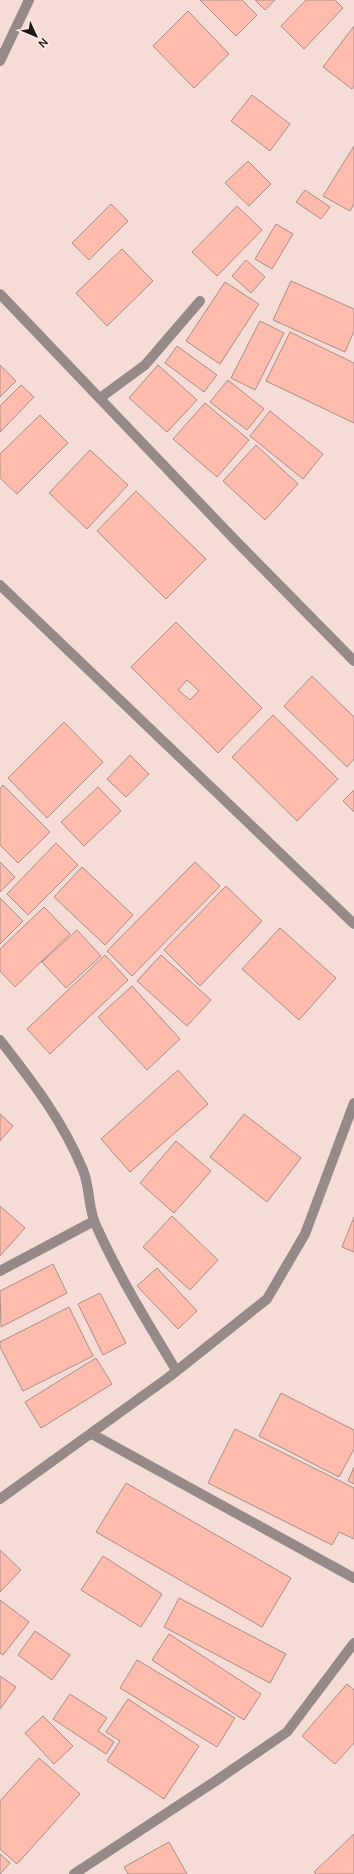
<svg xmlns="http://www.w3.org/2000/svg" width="354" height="1874" viewBox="0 0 354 1874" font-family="Manrope,sans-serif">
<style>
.building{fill:#ffbbac;stroke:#a78f8a;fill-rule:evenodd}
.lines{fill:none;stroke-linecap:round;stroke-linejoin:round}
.minor{stroke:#958a88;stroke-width:10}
</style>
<rect width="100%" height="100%" fill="#f6dcd6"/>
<g class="building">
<polygon points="200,0 242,0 257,15 236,36"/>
<polygon points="255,0 275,0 265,10"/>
<polygon points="306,0 335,0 343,8 304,49 281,26"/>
<polygon points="188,11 229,54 194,88 153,46"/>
<polygon points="354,26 354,86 352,89 323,67"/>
<polygon points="252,95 290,124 270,151 231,121"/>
<polygon points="354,146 354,204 350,211 323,196"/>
<polygon points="248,161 271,184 249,206 225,183"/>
<polygon points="305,190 330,207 321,219 296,202"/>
<polygon points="111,204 128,221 89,260 72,243"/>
<polygon points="237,206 262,230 217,276 192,252"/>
<polygon points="276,224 293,234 272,269 255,259"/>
<polygon points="122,249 153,281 107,326 76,293"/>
<polygon points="246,260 265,277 251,293 232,276"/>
<polygon points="291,281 354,309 354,331 345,352 273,320"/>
<polygon points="225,282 259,304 220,364 186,341"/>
<polygon points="260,321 284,333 255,390 231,378"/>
<polygon points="290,332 354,363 354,423 266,381"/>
<polygon points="177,346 217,375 204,392 165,363"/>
<polygon points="0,365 16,381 0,397"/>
<polygon points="158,365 197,400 167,432 129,398"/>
<polygon points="228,380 264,409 247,430 210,402"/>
<polygon points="21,385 34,397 0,432 0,406"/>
<polygon points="205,403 249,440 217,477 173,439"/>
<polygon points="270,411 323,454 303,479 250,436"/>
<polygon points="40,415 68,443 17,494 0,478 0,454"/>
<polygon points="256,445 298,484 265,520 223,481"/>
<polygon points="90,450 128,485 87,529 49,493"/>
<polygon points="136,491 206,559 166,599 97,531"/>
<path d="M176 622 262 708 218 753 131 667ZM187 680 199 691 190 700 178 690Z"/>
<polygon points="312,676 354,717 354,759 347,767 284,706"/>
<polygon points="273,715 338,779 297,821 232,757"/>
<polygon points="64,722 103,762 47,818 8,778"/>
<polygon points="130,755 149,774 126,797 107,779"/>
<polygon points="3,785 50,832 18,863 0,845 0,789"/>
<polygon points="98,787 121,811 84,846 61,822"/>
<polygon points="354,790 354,812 343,801"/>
<polygon points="56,843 78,865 28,915 7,894"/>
<polygon points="0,862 15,877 0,892"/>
<polygon points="195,862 220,886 132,976 107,951"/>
<polygon points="82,867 133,915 105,945 54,897"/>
<polygon points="226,886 262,921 200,986 164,950"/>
<polygon points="0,898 23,921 0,944"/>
<polygon points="44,907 70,934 15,987 0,971 0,949"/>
<polygon points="280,928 336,978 299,1020 242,969"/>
<polygon points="77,930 101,956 66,988 42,962"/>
<polygon points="105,955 128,980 50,1054 27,1029"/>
<polygon points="161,955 211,1000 187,1026 137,981"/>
<polygon points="132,986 180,1039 147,1070 98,1017"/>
<polygon points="178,1070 208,1104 130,1172 101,1139"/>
<polygon points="0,1114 13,1126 0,1141"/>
<polygon points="244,1114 301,1158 267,1202 210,1157"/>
<polygon points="176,1141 211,1171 174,1213 140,1183"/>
<polygon points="0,1206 25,1228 0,1256"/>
<polygon points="172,1216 218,1260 190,1290 143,1247"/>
<polygon points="354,1217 354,1252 342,1247"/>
<polygon points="53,1264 67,1293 1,1327 0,1291"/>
<polygon points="157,1268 197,1311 178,1329 137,1286"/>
<polygon points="100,1293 126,1343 103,1355 78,1304"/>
<polygon points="69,1307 93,1356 23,1391 0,1347 0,1342"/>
<polygon points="96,1358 112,1384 41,1428 25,1402"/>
<polygon points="281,1393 354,1430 354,1449 339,1477 259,1436"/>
<polygon points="235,1429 354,1488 354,1539 339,1532 332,1545 208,1483"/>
<polygon points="354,1467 354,1484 348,1481"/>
<polygon points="126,1483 291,1578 262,1627 96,1532"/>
<polygon points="0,1550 21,1570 0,1592"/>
<polygon points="103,1556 162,1594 141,1627 81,1590"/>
<polygon points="179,1598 286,1654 270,1683 164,1627"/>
<polygon points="0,1600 29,1622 3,1655 0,1653"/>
<polygon points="35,1631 70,1655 52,1680 18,1655"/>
<polygon points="169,1634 261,1694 244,1720 152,1660"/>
<polygon points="137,1660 235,1718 217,1747 120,1688"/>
<polygon points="0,1676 16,1687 0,1709"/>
<polygon points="347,1684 354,1690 354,1743 335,1764 302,1736"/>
<polygon points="70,1694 107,1718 98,1731 114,1742 106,1754 53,1719"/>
<polygon points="128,1699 199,1746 164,1799 107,1761 120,1741 106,1732"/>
<polygon points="43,1716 73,1746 54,1764 25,1733"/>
<polygon points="39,1758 80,1794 17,1864 0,1849 0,1801"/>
<polygon points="354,1834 354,1874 316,1874 314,1872"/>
<polygon points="169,1842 187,1874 128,1874 124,1867"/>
<polygon points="0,1854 10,1863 0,1874"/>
</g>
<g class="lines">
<g class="minor">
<polyline points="0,61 29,0"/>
<polyline points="0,294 235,540 354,661"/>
<polyline points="100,398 145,365 200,301"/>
<polyline points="0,585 354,924"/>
<path d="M0 1040C32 1081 63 1121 83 1170 90 1187 88 1207 95 1223 118 1275 147 1322 176 1370"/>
<polyline points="0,1271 94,1221"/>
<polyline points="92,1434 354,1578"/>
<polyline points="0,1499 169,1377 267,1299 305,1234 354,1103"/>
<polyline points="74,1874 217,1780 287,1732 354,1643"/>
</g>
</g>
<g transform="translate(36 36) rotate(134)" stroke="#fcece8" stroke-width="3" paint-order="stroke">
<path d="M0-3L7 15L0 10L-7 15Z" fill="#201715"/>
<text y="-6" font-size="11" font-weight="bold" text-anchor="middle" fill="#201715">N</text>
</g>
</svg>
